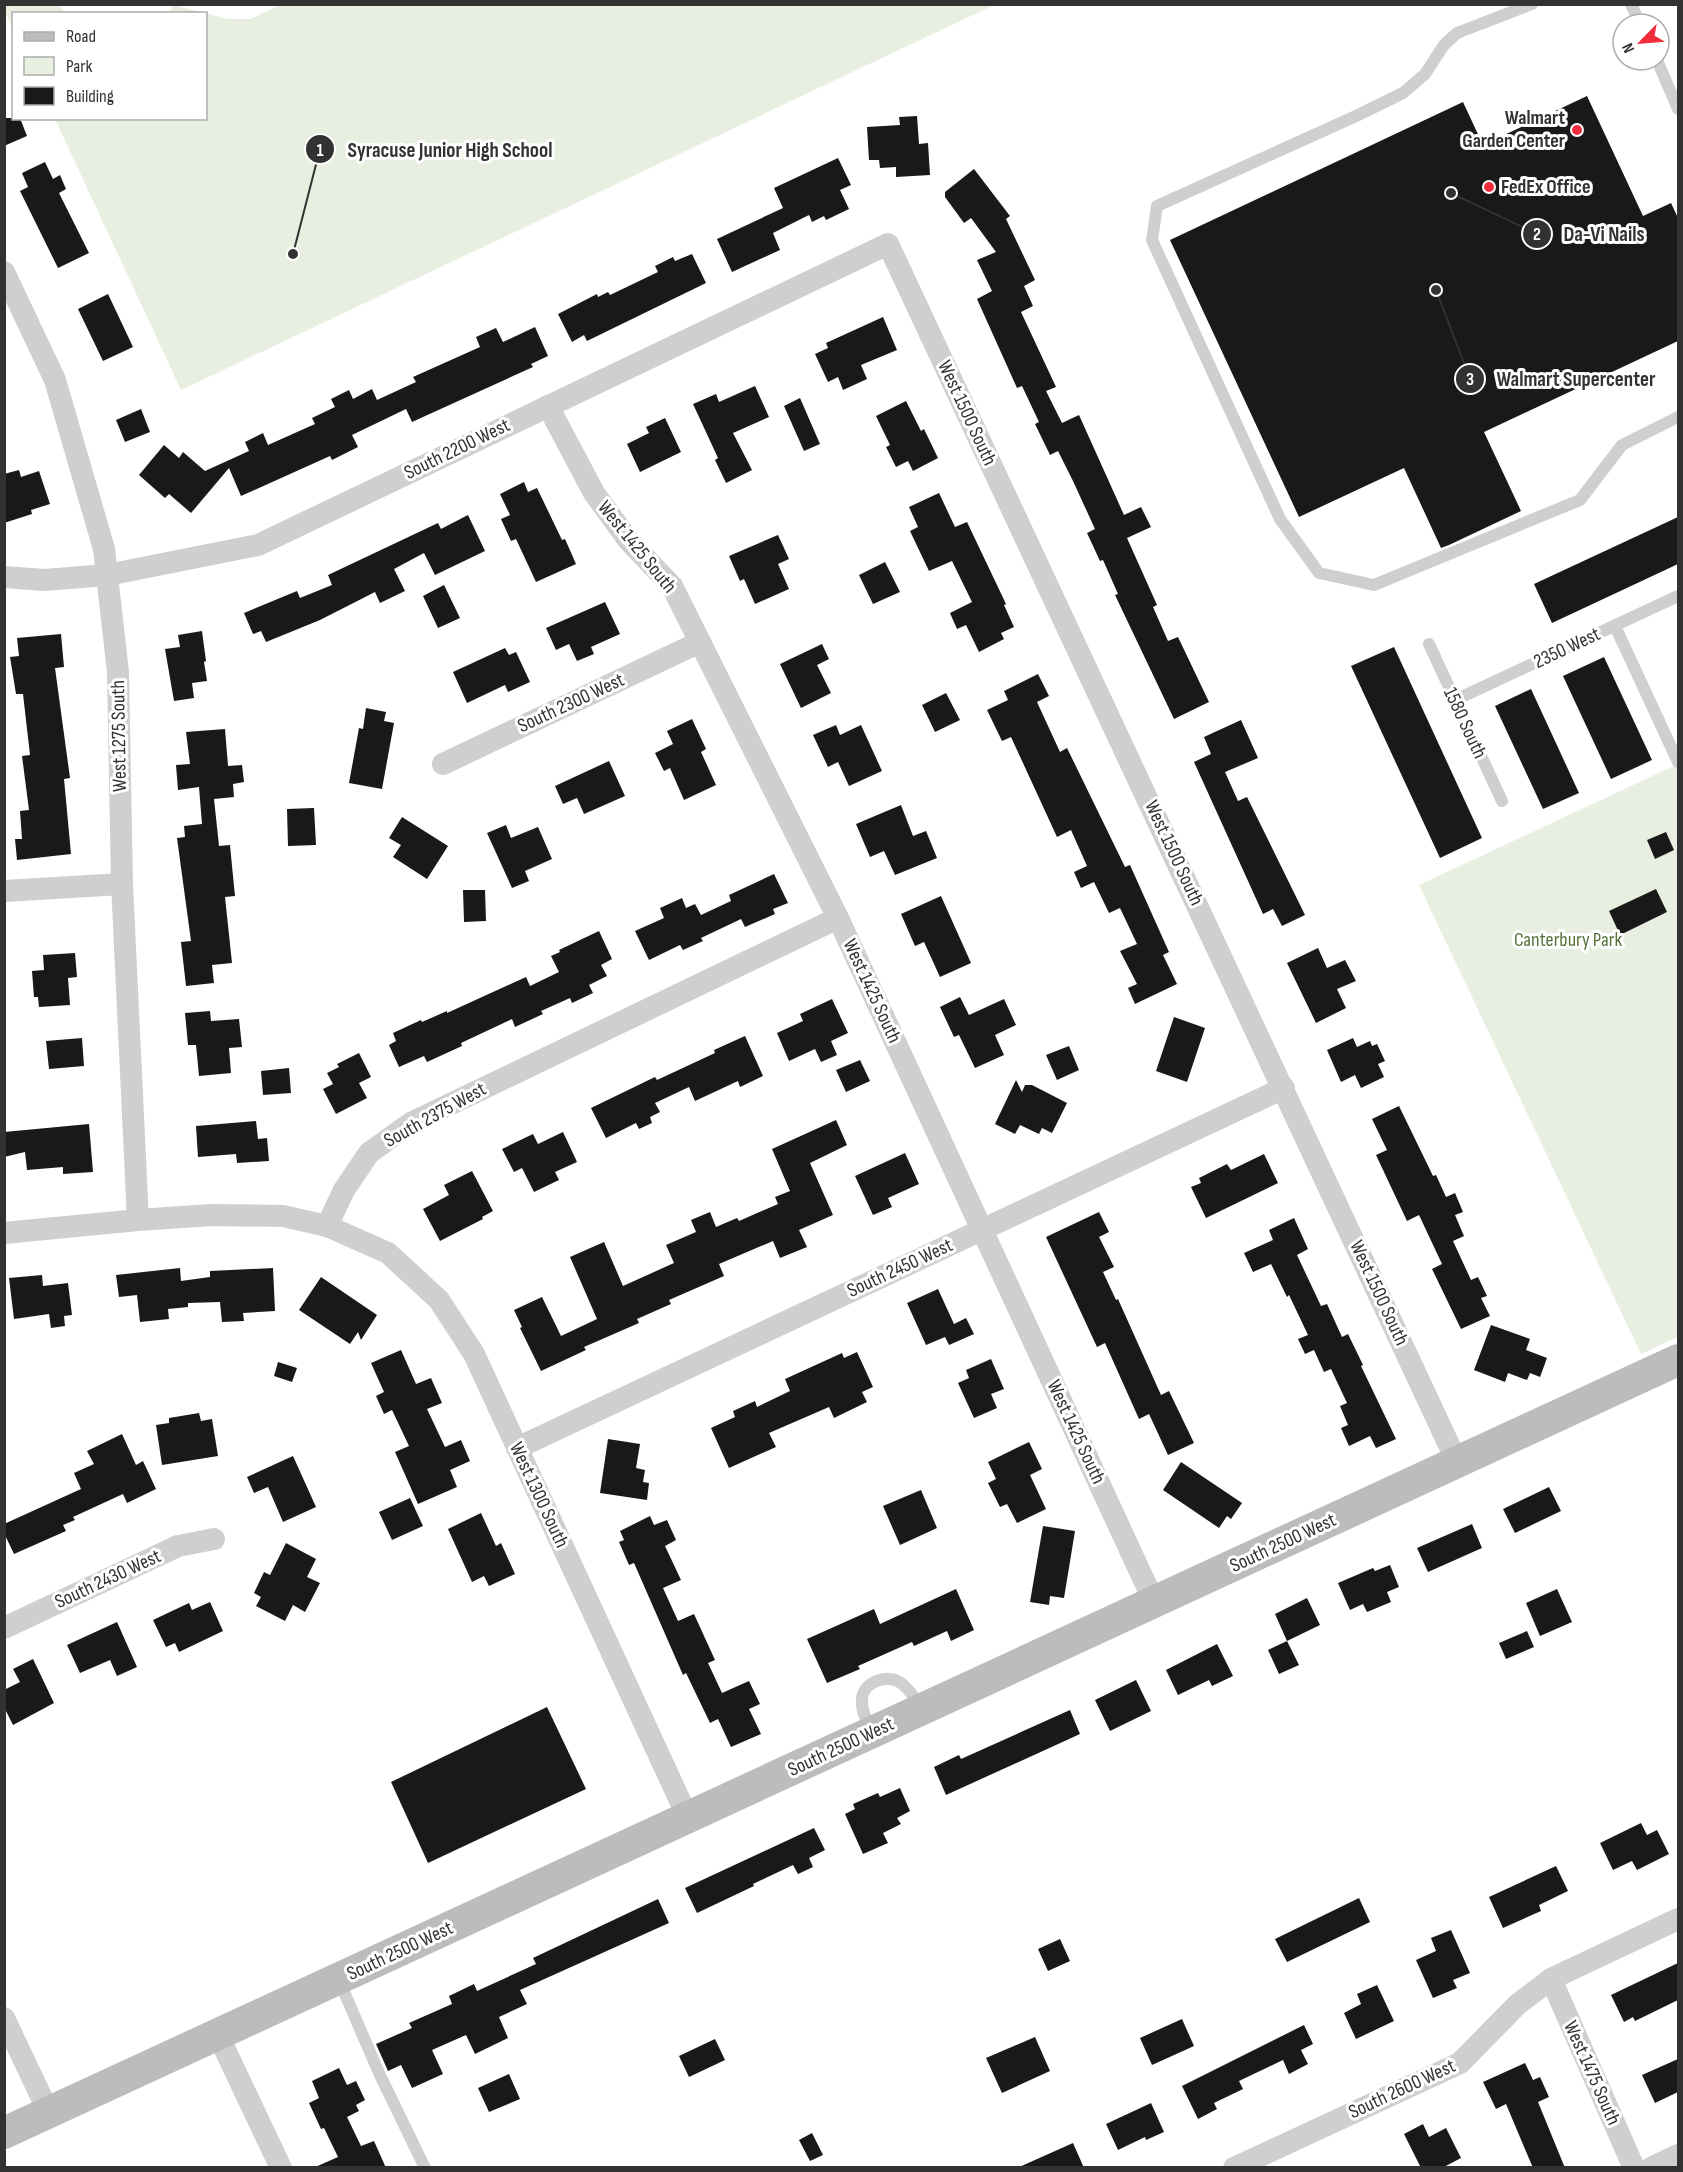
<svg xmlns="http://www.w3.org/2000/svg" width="1683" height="2172" viewBox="0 0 1683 2172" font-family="'Sofia Sans Condensed',sans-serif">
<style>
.green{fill:#e8efe0}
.building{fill:#191919}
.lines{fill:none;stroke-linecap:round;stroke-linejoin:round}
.lane{stroke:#cfcfcf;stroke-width:12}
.street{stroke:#cfcfcf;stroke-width:22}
.secondary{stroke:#bcbcbc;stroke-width:32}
.poi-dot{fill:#f12d3b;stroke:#fff;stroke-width:2}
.labels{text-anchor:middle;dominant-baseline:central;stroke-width:6;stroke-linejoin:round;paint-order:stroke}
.poi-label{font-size:20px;font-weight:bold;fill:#323232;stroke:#fff;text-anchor:end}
.street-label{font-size:20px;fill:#323232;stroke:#fff}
.park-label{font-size:20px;fill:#55723b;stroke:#fff}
.leader{fill:none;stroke:#323232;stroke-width:2}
.callout-dot{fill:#323232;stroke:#fff;stroke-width:2}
.mark-label{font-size:18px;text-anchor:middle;font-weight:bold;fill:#fff}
.callout-label{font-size:21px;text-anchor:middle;font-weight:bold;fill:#323232;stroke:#fff;stroke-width:6;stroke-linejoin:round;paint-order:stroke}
</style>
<rect width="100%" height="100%" fill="#fff"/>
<g class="green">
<polygon points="4,5 57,5 68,13 14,14 13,30 5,11"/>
<polygon points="280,5 994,4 994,5 181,390 55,119 206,118 206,14 170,13 173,5 228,19 250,19"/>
<polygon points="1678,764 1678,1337 1641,1354 1419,885"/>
</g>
<g class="building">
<polygon points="1587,96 1643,216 1671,203 1678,218 1678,341 1484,432 1521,511 1449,545 1441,548 1404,468 1299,517 1170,240 1463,102 1483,145"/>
<polygon points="917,116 919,144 928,143 930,175 896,177 896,167 880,168 879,160 869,160 867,127 900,125 899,117"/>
<polygon points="4,118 20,118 27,136 4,146"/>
<polygon points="838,158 851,185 840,190 849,209 826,220 824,216 812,222 809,215 773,233 780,250 732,272 717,239 783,208 774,188"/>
<polygon points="45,162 53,179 60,175 66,189 59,193 89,253 58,268 20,191 28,187 22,173"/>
<polygon points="974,169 1010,216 1006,219 1035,280 1024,286 1033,306 1021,312 1056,387 1046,391 1062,423 1079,415 1124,515 1141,507 1151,527 1127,538 1157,605 1153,607 1168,641 1178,637 1209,702 1174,719 1115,595 1118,594 1103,560 1100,561 1087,533 1095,529 1073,481 1058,451 1050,455 1035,424 1039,422 1022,386 1017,388 977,299 992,291 977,260 996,252 971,218 964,223 945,197 945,192"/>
<polygon points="692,254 706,283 587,341 584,335 572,342 558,314 597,294 598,297 608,292 610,295 658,272 655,266 673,257 675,261"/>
<polygon points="108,294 133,347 103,361 78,309"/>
<polygon points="883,317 897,350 861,365 867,379 843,390 838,377 828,382 815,354 828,348 826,343"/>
<polygon points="535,327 548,356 531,364 533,367 412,422 406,409 352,435 358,447 332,460 330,456 241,496 229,468 191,513 169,494 165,498 139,475 164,445 179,458 183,452 205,471 249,451 245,442 263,433 268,445 315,424 312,418 335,407 331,399 349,390 353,399 372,389 377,400 416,382 413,377 480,347 476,337 496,328 503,342"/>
<polygon points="755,386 769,417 733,433 752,470 726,483 715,460 718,458 693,404 716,394 719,402"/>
<polygon points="800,398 820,444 804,451 784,406"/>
<polygon points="906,401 921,431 924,429 938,458 913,471 908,461 896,467 886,447 890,445 876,416"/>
<polygon points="141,409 150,432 125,442 116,420"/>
<polygon points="665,418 681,452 640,472 627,444 649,433 646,427"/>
<polygon points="19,470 21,477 39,471 50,504 31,510 32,514 4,523 4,474"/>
<polygon points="524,482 528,492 537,488 562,540 565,539 576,564 536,582 516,539 511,541 501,519 510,515 500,494"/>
<polygon points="939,493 955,527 967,522 1006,604 1004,605 1014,627 1001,633 1004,639 979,652 966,625 957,629 950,613 972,602 952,561 929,571 910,531 918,527 909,507"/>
<polygon points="468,515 485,551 435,575 424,553 394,569 405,591 380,603 375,592 320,620 266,642 261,631 253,634 244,613 297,591 300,598 332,585 328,575 438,523 441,529"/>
<polygon points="1678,517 1678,564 1552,623 1534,584"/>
<polygon points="778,535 789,559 778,564 789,589 755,604 744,579 740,581 729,556"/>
<polygon points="885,562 900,592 873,604 859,575"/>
<polygon points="444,585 460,618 438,628 423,596"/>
<polygon points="605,602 620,634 591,647 594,654 577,661 569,644 556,650 546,628"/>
<polygon points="202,631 206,661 204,662 207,681 192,683 194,698 174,701 165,649 180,647 178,635"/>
<polygon points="61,634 64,667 55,668 70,778 64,779 71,854 17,860 15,839 22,839 20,811 29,810 22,756 30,755 23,694 16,694 10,657 19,656 17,638"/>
<polygon points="822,644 829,659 817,665 831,693 801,708 780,664"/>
<polygon points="1394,647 1482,838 1440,858 1351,666"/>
<polygon points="505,648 509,655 516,652 530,682 508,692 505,685 467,703 453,672"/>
<polygon points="1604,657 1652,760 1611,779 1563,676"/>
<polygon points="1038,674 1049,696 1037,702 1060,752 1067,748 1125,867 1130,865 1169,952 1163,955 1177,984 1135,1004 1128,988 1137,984 1120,951 1137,944 1120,908 1109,913 1094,882 1081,888 1074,872 1087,866 1071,830 1057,837 1011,737 1002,741 987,710 1008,700 1004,691"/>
<polygon points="1531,689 1579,793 1543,809 1495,706"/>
<polygon points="946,693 960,720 935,732 922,705"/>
<polygon points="366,708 386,712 384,721 394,723 382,789 349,783 359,728 363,729"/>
<polygon points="692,719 706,749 701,752 716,785 684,800 670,768 664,771 655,753 673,744 667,731"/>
<polygon points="1241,720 1258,758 1225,772 1238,801 1247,797 1305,915 1282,926 1273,909 1263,914 1194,762 1211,754 1204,737"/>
<polygon points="836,725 840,735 861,725 882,771 849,786 838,762 828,767 813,735"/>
<polygon points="225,729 228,766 242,765 244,782 233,784 234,797 214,799 219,846 230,845 232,866 235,896 225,897 232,963 212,965 214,983 186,986 181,942 191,941 177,838 185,837 184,826 202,824 199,787 178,790 176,765 190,764 186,732"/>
<polygon points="609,761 625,796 584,814 577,798 563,804 555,786"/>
<polygon points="901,805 913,836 926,831 937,858 895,875 884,851 870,857 856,824"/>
<polygon points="314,808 316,845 288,846 287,809"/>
<polygon points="402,817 448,846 427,879 393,857 401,845 389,838"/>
<polygon points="506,825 511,838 538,827 552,859 525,871 529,881 512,888 487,833"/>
<polygon points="1666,832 1674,850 1655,859 1647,840"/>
<polygon points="774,874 788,903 773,909 775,914 745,927 741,919 701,938 703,941 683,950 680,945 649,960 635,931 664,918 660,908 682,898 686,908 695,904 701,915 731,901 729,895"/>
<polygon points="1656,889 1667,912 1620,935 1609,911"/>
<polygon points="463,890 485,890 486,921 464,922"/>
<polygon points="941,896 971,963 940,977 924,942 915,946 901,914"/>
<polygon points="599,931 612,959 601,965 607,976 589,985 593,993 572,1003 570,998 541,1011 543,1014 515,1027 512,1019 461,1043 462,1046 427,1062 424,1056 399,1067 389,1045 396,1041 393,1033 421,1020 422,1022 447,1011 447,1013 526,977 530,986 559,972 551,956 560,952 559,950"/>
<polygon points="1318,948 1327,968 1345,960 1356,981 1337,989 1346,1008 1316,1023 1287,963"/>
<polygon points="75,953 77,977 68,978 70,1005 39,1007 38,997 34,997 32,971 44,970 43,955"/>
<polygon points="960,997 969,1015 1004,999 1016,1025 995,1035 1004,1055 975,1068 959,1035 954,1037 940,1007"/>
<polygon points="832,999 848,1033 831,1041 837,1055 821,1062 815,1049 789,1061 777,1033 803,1021 800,1014"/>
<polygon points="210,1011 211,1021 239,1019 242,1047 229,1048 231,1073 199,1076 196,1045 188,1045 185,1013"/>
<polygon points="1174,1017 1205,1028 1187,1082 1156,1071"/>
<polygon points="745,1036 763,1076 740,1087 738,1081 695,1101 689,1087 655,1103 660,1112 650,1117 652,1123 639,1129 636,1123 606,1138 591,1108 655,1077 657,1080 715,1053 714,1050"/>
<polygon points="82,1038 84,1066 49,1069 46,1041"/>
<polygon points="1353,1038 1357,1047 1370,1041 1372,1046 1377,1044 1385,1061 1378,1064 1384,1077 1361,1088 1355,1075 1341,1082 1327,1050"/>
<polygon points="1069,1046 1079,1070 1057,1080 1046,1055"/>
<polygon points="359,1053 371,1077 359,1083 367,1098 336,1114 323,1089 333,1084 327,1073 339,1067 337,1064"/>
<polygon points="860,1060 870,1081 846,1092 836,1070"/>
<polygon points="289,1068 291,1093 263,1095 261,1071"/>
<polygon points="1016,1080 1022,1092 1025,1085 1032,1085 1067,1103 1052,1133 1042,1128 1039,1134 1020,1125 1015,1134 995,1124"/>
<polygon points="1399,1106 1433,1176 1436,1175 1446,1197 1455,1193 1463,1212 1455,1215 1464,1236 1453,1241 1471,1280 1478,1277 1487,1296 1481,1298 1490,1316 1461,1329 1432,1269 1442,1264 1419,1215 1407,1221 1376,1155 1387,1150 1372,1119"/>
<polygon points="836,1120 847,1145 810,1163 833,1215 799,1230 807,1247 780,1258 773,1241 719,1264 724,1276 669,1300 671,1304 637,1319 639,1323 584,1347 586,1350 541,1371 520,1328 522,1327 514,1310 542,1297 561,1336 597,1319 570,1257 604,1242 623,1286 674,1263 666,1245 696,1232 691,1220 710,1212 716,1227 737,1218 739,1221 778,1204 775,1197 790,1191 772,1149"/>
<polygon points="256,1121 258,1139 267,1138 269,1161 237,1163 236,1154 198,1157 196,1126"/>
<polygon points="89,1124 93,1172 63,1174 63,1167 27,1170 25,1152 4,1157 4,1132"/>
<polygon points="563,1132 577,1162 555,1172 559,1180 534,1192 522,1168 514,1172 502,1149 533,1134 538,1144"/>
<polygon points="905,1153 919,1184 888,1198 892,1207 873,1215 855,1176"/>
<polygon points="1264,1154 1278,1183 1206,1218 1191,1187 1201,1183 1199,1178 1227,1164 1231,1170"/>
<polygon points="472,1171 493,1211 482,1217 483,1219 440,1241 423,1209 449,1195 444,1185"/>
<polygon points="1099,1212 1109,1232 1099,1237 1114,1267 1103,1272 1116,1300 1118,1299 1161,1395 1169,1391 1194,1443 1168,1455 1149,1414 1139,1419 1105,1343 1097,1347 1046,1237"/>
<polygon points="1294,1218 1308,1249 1297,1255 1321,1306 1327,1304 1342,1337 1348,1334 1363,1365 1361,1366 1396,1439 1376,1448 1370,1436 1349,1446 1341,1428 1348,1425 1340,1406 1347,1403 1331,1369 1324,1372 1314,1350 1305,1354 1298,1339 1308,1335 1289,1295 1287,1297 1271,1264 1253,1272 1244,1253 1273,1240 1269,1230"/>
<polygon points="180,1268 181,1281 210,1277 210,1271 273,1268 275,1311 243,1313 244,1321 222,1322 220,1302 188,1303 188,1307 168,1309 169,1319 140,1322 137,1295 119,1297 116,1275"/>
<polygon points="42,1275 43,1286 68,1283 72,1315 64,1316 65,1326 51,1328 49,1314 14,1319 9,1278"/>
<polygon points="321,1277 377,1315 361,1340 358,1332 350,1344 299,1310"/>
<polygon points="938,1289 954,1324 966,1318 974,1334 949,1345 945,1337 926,1345 907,1303"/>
<polygon points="1491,1325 1530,1339 1526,1350 1547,1358 1540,1377 1530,1373 1527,1380 1508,1373 1505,1382 1474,1370"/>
<polygon points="401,1350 416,1384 431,1378 442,1403 427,1409 445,1447 461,1440 470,1461 450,1470 457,1487 418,1504 395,1452 409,1446 392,1410 384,1414 376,1396 384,1392 371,1363"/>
<polygon points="857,1352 873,1387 862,1392 867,1402 834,1418 829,1407 769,1433 776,1447 729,1468 711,1428 735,1417 733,1411 755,1401 757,1407 790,1391 785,1379 842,1353 844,1358"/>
<polygon points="991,1359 1004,1389 991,1394 997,1408 974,1418 958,1383 969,1378 966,1370"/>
<polygon points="278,1362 297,1368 292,1382 274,1376"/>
<polygon points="199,1413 201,1421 212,1419 218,1456 162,1465 156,1425 169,1423 169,1418"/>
<polygon points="122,1434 136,1465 143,1461 156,1489 127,1503 123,1494 73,1517 75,1520 63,1525 66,1531 14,1554 4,1533 4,1524 81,1489 74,1473 94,1464 87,1451"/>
<polygon points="608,1439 640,1444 636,1468 645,1470 643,1482 649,1483 647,1500 600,1493"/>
<polygon points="1029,1442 1042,1469 1030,1475 1046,1509 1017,1523 1007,1504 1000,1507 988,1483 996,1479 988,1462"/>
<polygon points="293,1456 316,1507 283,1522 268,1487 254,1493 247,1477"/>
<polygon points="1181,1462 1242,1503 1231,1519 1227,1516 1219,1528 1163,1490"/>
<polygon points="1549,1487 1561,1511 1515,1533 1503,1509"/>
<polygon points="921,1490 937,1528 900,1545 883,1506"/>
<polygon points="410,1498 423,1526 392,1540 379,1512"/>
<polygon points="481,1513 496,1546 501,1543 515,1574 489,1586 484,1576 472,1582 448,1529"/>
<polygon points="650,1516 654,1525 667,1520 676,1540 665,1546 681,1580 663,1588 678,1621 694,1614 715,1660 708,1663 722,1693 749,1681 760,1704 749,1709 761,1734 731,1747 718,1719 710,1723 686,1673 683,1675 634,1563 629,1565 619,1542 624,1540 620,1531"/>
<polygon points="1472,1524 1482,1548 1428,1572 1417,1548"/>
<polygon points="1043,1526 1075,1531 1064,1598 1050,1596 1049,1605 1030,1602"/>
<polygon points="286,1543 316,1559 307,1577 320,1583 305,1612 293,1605 285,1621 256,1606 261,1597 254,1593 264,1572 270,1575"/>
<polygon points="1390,1565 1399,1587 1387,1592 1391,1602 1367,1612 1363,1604 1350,1610 1338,1583 1373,1568 1375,1571"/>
<polygon points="956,1589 974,1630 951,1641 947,1631 914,1646 912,1642 858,1666 860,1669 827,1683 807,1639 874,1609 880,1624"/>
<polygon points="1557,1589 1572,1622 1540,1636 1526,1603"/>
<polygon points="1307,1598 1320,1625 1287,1641 1299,1665 1279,1674 1268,1650 1287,1641 1275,1614"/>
<polygon points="210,1602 223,1631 179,1652 175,1643 166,1647 153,1620 189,1603 192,1610"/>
<polygon points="117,1622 137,1667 117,1676 110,1660 80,1673 67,1645"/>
<polygon points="1527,1631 1534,1647 1506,1659 1499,1643"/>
<polygon points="1217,1644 1233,1676 1212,1686 1209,1680 1178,1695 1166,1670"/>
<polygon points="33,1659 54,1703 13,1725 4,1707 4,1690 20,1682 13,1669"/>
<polygon points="1136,1680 1151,1711 1110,1731 1095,1700"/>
<polygon points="547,1707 586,1789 428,1863 391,1782"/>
<polygon points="1070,1710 1080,1734 946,1795 934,1767 959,1755 961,1759"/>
<polygon points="900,1788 910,1811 897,1818 901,1824 883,1833 888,1843 863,1854 845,1814 855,1809 853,1804 878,1793 880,1797"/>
<polygon points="1641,1823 1647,1835 1657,1830 1669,1854 1637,1870 1632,1861 1613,1870 1600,1843"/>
<polygon points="814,1828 825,1850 809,1858 813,1867 798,1874 793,1865 753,1884 754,1886 697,1913 685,1888"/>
<polygon points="1556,1866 1568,1891 1539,1905 1541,1911 1503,1928 1489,1897"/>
<polygon points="1359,1898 1370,1922 1287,1962 1275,1939"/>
<polygon points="658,1899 669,1923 520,1990 527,2004 499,2017 508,2038 475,2054 466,2035 432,2050 443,2074 412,2088 401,2065 388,2071 376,2044 412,2028 409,2023 452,2004 449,1996 474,1984 477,1991 536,1964 533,1958"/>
<polygon points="1451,1930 1470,1973 1453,1980 1457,1988 1433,1998 1416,1960 1436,1951 1431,1938"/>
<polygon points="1060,1939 1070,1961 1048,1971 1038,1949"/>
<polygon points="1678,1963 1678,2000 1635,2021 1633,2017 1624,2022 1611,1995"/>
<polygon points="1377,1985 1394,2021 1356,2039 1344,2013 1361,2004 1357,1994"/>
<polygon points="1182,2019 1194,2046 1152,2065 1140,2038"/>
<polygon points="1304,2025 1313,2044 1301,2050 1308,2064 1289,2074 1283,2060 1239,2081 1243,2089 1214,2103 1217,2109 1198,2119 1182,2086"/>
<polygon points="1035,2037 1050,2071 1002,2093 986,2058"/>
<polygon points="715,2039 725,2060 689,2077 679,2056"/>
<polygon points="1678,2059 1678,2092 1655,2103 1642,2075"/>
<polygon points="1525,2063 1533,2080 1540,2077 1549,2097 1538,2102 1565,2168 1533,2168 1506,2104 1496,2109 1483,2082"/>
<polygon points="339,2068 347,2085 356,2081 365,2100 356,2105 359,2111 347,2117 361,2146 374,2141 386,2168 313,2168 338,2157 324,2128 321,2129 309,2103 319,2098 312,2081"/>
<polygon points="509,2074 520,2099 489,2112 478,2088"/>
<polygon points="1151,2103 1164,2132 1146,2140 1145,2137 1118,2150 1106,2124"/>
<polygon points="1423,2124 1429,2137 1446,2128 1461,2158 1442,2168 1421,2168 1404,2134"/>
<polygon points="812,2133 823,2155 810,2161 799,2140"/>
<polygon points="1073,2143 1084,2168 1017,2168"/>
</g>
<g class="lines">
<g class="lane">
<polyline points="1532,4 1457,33 1444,45 1425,74 1403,93 1356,116 1157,206 1152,240 1280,519 1319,573 1374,585 1580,500 1622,445 1678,417"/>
<polyline points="1631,4 1640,24"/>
<polyline points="1657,60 1678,109"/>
<polyline points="1615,626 1678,762"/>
<polyline points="1429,644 1502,801"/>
<polyline points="1455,700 1678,596"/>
<path d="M871 1731C867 1721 861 1711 862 1700 862 1682 888 1673 901 1683 909 1689 916 1700 923 1708"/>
<polyline points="339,1980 379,2073 425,2168"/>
</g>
<g class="street">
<polyline points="4,272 55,380 104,549 118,672 122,884 138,1220"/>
<polyline points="548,406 594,493 629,541 672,586 838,918 1154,1602"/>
<polyline points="4,577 44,580 107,575 258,545 888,244 1457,1462"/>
<polyline points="443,764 700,642"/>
<polyline points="4,891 122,884"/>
<polyline points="327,1226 344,1190 369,1153 411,1123 838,918"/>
<polyline points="4,1233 138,1220 211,1215 283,1216 327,1226 388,1253 439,1300 474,1354 688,1818"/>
<polyline points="517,1448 1284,1088"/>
<polyline points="4,1628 178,1546 214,1539"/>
<polyline points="1551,1979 1634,2168"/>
<polyline points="4,2018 49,2113"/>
<polyline points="218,2035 281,2168"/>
<polyline points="1234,2168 1460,2063 1518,2004 1551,1979 1678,1919"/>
<polyline points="1651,2168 1678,2155"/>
</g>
<polyline class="secondary" points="4,2133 1678,1360"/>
</g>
<g class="poi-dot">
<circle cx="1577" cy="130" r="6"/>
<circle cx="1489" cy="187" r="6"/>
</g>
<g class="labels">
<g class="poi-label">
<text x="1565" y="118">Walmart<tspan x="1565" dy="23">Garden Center</tspan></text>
<text x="1501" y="187" text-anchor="start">FedEx Office</text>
</g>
<g class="street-label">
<text transform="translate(967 413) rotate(65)">West 1500 South</text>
<text transform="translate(457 449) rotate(-26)">South 2200 West</text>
<text transform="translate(637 547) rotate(51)">West 1425 South</text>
<text transform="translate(1567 648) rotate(-25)">2350 West</text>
<text transform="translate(571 703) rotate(-25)">South 2300 West</text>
<text transform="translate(1465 723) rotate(65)">1580 South</text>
<text transform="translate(119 736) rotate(-91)">West 1275 South</text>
<text transform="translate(1174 853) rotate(65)">West 1500 South</text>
<text transform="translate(872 991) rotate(65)">West 1425 South</text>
<text transform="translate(435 1115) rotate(-29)">South 2375 West</text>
<text transform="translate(900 1268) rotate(-25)">South 2450 West</text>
<text transform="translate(1379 1293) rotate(65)">West 1500 South</text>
<text transform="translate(1076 1432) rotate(65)">West 1425 South</text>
<text transform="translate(539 1495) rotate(65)">West 1300 South</text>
<text transform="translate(1283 1543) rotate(-25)">South 2500 West</text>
<text transform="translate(108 1579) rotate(-25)">South 2430 West</text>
<text transform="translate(841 1747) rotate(-25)">South 2500 West</text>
<text transform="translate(400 1951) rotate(-25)">South 2500 West</text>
<text transform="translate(1592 2073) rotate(66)">West 1475 South</text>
<text transform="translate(1402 2089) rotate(-25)">South 2600 West</text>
</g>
<g class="park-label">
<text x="1568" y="940">Canterbury Park</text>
</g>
</g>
<path class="leader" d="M293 254L320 149M1451 193L1537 234M1436 290L1470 379"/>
<g class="callout-dot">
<circle cx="293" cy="254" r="6"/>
<circle cx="1451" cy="193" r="6"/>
<circle cx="1436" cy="290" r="6"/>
<circle cx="320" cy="149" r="15"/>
<circle cx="1537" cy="234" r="15"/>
<circle cx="1470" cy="379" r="15"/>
</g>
<g class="mark-label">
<text x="320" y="156">1</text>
<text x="1537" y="240">2</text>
<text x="1470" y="385">3</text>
</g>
<g class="callout-label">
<text x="450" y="157">Syracuse Junior High School</text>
<text x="1604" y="241">Da-Vi Nails</text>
<text x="1576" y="386">Walmart Supercenter</text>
</g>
<rect width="1683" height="2172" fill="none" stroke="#323232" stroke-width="12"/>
<rect x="12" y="12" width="195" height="108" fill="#ffffff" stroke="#adadad" stroke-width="1.5"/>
<rect x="24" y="32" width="30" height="9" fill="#bcbcbc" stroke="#adadad" stroke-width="1.5"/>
<text x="66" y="42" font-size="18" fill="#323232">Road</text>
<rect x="24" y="57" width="30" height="18" fill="#e8efe0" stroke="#adadad" stroke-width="1.5"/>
<text x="66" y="72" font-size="18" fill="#323232">Park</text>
<rect x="24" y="87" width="30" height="18" fill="#191919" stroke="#adadad" stroke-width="1.5"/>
<text x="66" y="102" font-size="18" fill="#323232">Building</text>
<g transform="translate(1641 42) rotate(245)"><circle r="28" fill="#ffffff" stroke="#adadad" stroke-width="1.5"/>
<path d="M0-4.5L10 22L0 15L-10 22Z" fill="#f12d3b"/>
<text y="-9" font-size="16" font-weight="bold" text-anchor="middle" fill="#323232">N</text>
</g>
</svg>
